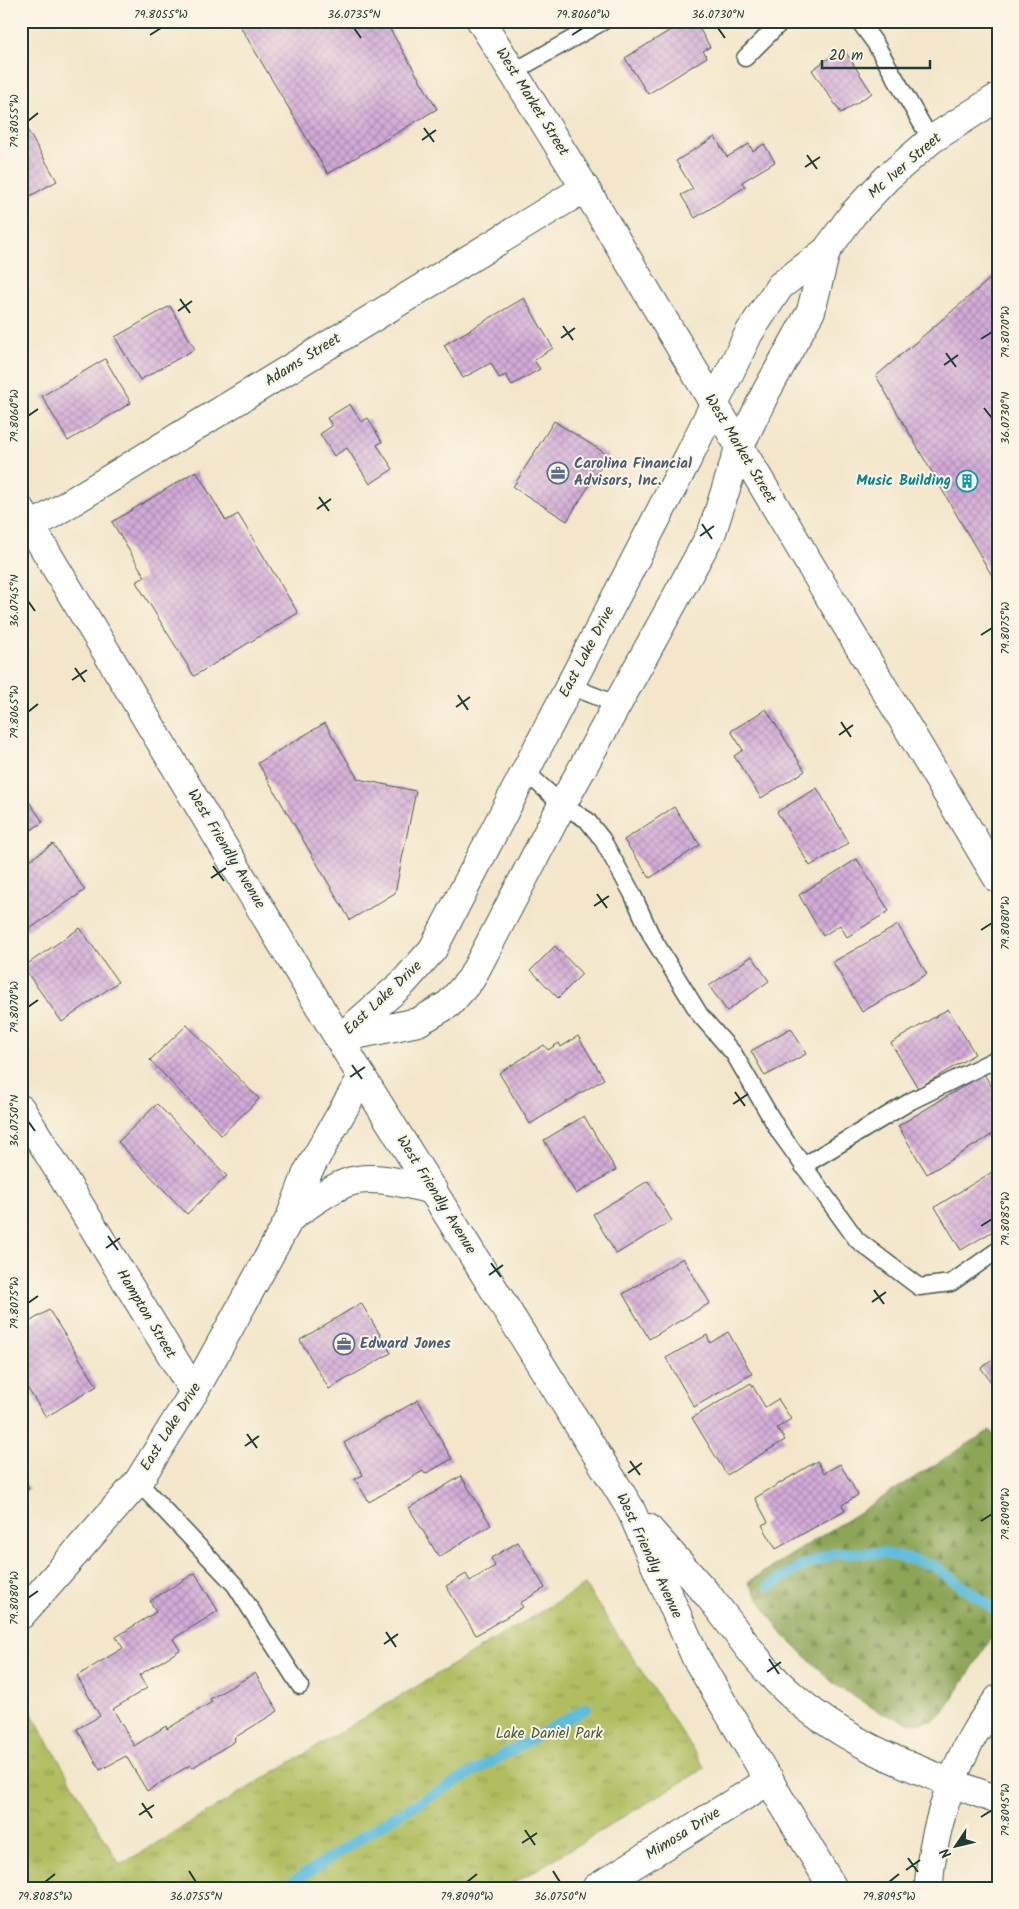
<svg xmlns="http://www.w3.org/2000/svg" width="1019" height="1909" viewBox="0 0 1019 1909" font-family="Kalam,sans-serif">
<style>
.forest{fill:url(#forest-firs);stroke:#567146}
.park{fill:url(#park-tufts);stroke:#687e4a}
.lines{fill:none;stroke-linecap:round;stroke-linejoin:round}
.stream{stroke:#5dbbdb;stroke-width:11}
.building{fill:url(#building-cross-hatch)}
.service-casing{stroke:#3f564a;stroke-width:19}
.minor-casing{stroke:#3f564a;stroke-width:30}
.secondary-casing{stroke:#3f564a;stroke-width:30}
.service{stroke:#fff;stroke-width:16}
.minor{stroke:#fff;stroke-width:28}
.secondary{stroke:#fff;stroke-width:28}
.ticks{fill:none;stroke:#1f3d34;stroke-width:2}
.labels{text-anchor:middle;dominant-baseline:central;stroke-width:4;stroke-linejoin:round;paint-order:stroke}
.street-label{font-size:15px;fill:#1f3d34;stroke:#fcf5e5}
.service-label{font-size:15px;font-weight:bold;fill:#4e5e75;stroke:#fcf5e5;text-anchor:start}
.culture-label{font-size:15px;font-weight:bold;fill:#0d838f;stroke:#fcf5e5;text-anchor:end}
.park-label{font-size:15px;fill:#435d3f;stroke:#fcf5e5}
.neatline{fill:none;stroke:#1f3d34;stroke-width:2}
.ticks-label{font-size:12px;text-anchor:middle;fill:#1f3d34}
</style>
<defs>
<pattern id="forest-firs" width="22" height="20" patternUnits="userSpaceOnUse" patternTransform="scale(1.25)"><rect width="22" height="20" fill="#8ca557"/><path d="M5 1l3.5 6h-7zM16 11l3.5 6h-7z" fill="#728849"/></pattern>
<pattern id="park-tufts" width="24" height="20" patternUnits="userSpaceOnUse" patternTransform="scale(1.25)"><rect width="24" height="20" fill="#b0be61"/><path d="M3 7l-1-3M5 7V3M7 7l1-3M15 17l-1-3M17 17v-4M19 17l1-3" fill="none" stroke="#8f9c51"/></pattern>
<pattern id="building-cross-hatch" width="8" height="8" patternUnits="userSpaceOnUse" patternTransform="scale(1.25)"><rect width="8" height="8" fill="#d3aad8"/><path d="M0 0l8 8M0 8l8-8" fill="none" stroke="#ab8cb0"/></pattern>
</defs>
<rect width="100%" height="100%" fill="#fcf5e5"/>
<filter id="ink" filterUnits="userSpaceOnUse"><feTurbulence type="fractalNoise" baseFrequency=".02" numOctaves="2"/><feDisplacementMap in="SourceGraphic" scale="10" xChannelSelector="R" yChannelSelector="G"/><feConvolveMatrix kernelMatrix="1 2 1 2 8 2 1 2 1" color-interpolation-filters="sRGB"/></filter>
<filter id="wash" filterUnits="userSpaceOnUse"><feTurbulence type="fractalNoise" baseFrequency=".0096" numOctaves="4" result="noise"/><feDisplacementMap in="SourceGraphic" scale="20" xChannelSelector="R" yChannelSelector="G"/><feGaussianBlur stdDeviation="1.12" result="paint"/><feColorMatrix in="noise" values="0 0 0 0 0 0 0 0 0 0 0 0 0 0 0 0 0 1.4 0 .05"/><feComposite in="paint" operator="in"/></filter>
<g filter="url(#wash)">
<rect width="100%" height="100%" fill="#f3e6ca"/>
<polygon class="forest" points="990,1430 998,1443 998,1628 944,1712 932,1721 912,1724 881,1713 835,1685 779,1630 748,1582"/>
<polygon class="park" points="585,1585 705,1768 506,1888 21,1888 21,1695 120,1865"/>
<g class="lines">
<g class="stream">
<polyline points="769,1586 800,1567 836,1553 883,1553 933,1565 992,1608"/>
<polyline points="283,1888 392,1818 587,1708"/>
</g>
</g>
<g id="blocks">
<g class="building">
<polygon points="237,21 385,21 437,109 328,174"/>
<polygon points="685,21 695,21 710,47 703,51 707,57 648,94 625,58"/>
<polygon points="843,48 872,93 841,113 812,70"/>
<polygon points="21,119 57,181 21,201"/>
<polygon points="715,137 727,157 749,144 753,151 764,144 775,162 742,182 745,187 695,218 681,195 693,189 676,161"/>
<polygon points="998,272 998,586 876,376"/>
<polygon points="524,298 553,348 534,360 540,369 512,385 506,375 499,378 491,363 463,378 444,345"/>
<polygon points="170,306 195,349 140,380 115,337"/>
<polygon points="105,359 131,403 68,441 42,396"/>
<polygon points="350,404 361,422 368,418 382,442 377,445 393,469 370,484 347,448 334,456 320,434 332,426 327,418"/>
<polygon points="554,421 608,455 567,521 513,487"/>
<polygon points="196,471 226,521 238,514 298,613 194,676 136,582 145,577 112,522"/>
<polygon points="766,709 805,771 761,798 734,756 743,750 731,731"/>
<polygon points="325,723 358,779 416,791 395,893 350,920 258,763"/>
<polygon points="817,788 849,843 810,866 777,812"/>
<polygon points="21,790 43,822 21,837"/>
<polygon points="674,807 700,845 650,878 624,840"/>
<polygon points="53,844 85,890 21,935 21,866"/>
<polygon points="857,859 889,911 847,937 840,925 823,936 799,895"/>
<polygon points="898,925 927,974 862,1012 833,962"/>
<polygon points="80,928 118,982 62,1022 23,967"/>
<polygon points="555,946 582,974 558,998 531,970"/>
<polygon points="752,956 769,981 727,1011 709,986"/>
<polygon points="948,1009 975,1054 918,1088 891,1043"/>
<polygon points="187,1025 259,1099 221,1135 150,1060"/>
<polygon points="791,1028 806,1054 765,1076 751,1051"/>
<polygon points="578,1036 604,1079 530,1124 499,1073 544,1045 548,1050 559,1043 561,1047"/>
<polygon points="984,1074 998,1097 998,1131 927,1174 898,1126"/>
<polygon points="157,1104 227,1176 187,1214 118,1142"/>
<polygon points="584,1116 616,1170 576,1194 544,1140"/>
<polygon points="992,1172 998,1181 998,1228 961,1250 935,1207"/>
<polygon points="648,1181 672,1221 616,1254 593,1214"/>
<polygon points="683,1258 710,1303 649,1339 623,1294"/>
<polygon points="361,1303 391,1353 329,1389 300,1340"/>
<polygon points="49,1310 97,1386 46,1417 21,1378 21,1327"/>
<polygon points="728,1332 752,1374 694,1407 666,1358 707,1335 710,1343"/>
<polygon points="998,1356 998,1392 981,1368"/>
<polygon points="751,1383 765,1407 778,1399 791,1419 777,1428 785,1440 727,1475 692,1418"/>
<polygon points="418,1400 452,1459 425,1474 423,1471 369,1502 355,1479 363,1475 344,1443"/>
<polygon points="817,1461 824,1473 840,1464 858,1495 842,1505 845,1510 776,1549 762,1525 768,1522 755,1498"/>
<polygon points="21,1476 29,1489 21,1494"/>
<polygon points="461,1476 491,1525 439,1557 409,1508"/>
<polygon points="518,1542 545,1588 520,1603 523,1607 476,1635 446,1586 466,1574 470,1581 495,1566 491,1558"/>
<polygon points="195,1573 218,1611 173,1639 180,1650 139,1675 147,1688 113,1709 134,1746 166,1726 167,1729 212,1702 210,1699 255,1673 278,1711 234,1738 235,1741 192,1768 190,1765 147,1791 126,1756 100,1770 77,1729 100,1716 77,1676 123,1648 116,1637 156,1612 150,1601"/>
</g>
</g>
</g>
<g filter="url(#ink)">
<use href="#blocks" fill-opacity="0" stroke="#3f564a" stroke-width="1"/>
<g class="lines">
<g class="service-casing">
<g id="service">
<polyline points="859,21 875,43 931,140"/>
<polyline points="745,58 782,21"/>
<polyline points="513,72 604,21"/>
<polyline points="570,686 618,705"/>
<polyline points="525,771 562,805 587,820 602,839 632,893 652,937 700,1015 734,1054 780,1133 857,1240 919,1287 951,1283 998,1250"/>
<polyline points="803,1166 911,1101 998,1058"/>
<polyline points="138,1482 235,1585 300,1686"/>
</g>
</g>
<g class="minor-casing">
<g id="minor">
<polyline points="21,533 585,188"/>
<polyline points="340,1038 403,983 433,949 688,458 749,333 780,286 826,251 853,214 887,178 931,140 998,97"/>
<polyline points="341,1038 418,1022 449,1004 471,979 562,805 712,532 739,448 766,392 811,311 826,251"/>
<polyline points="21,1109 194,1392"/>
<path d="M290 1218C307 1206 326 1191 346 1183 372 1173 406 1184 433 1190"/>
<polyline points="21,1615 138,1482 194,1392 290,1218 307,1173 362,1077"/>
<polyline points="596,1888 770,1780"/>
</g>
</g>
<g class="secondary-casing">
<g id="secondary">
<polyline points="481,21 585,188 998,879"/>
<polyline points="21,510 362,1077 630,1508 696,1658 833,1888"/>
<path d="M648 1528C669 1552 691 1575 711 1599 736 1630 757 1663 786 1690 845 1745 923 1773 998 1800"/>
<path d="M929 1888C930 1842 951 1773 974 1734 981 1722 990 1710 998 1699"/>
</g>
</g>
<use href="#service" class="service"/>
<use href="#minor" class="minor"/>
<use href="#secondary" class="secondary"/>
</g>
</g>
<path class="ticks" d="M354 28 361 38M718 28 725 38M150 35 161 28M572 35 583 28M28 121 38 113M424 128 434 142M422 140 436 130M807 155 817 169M805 167 820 157M180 299 190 313M178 311 192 301M563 326 573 340M561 338 575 328M981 339 992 332M946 353 956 367M944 365 958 355M984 408 992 418M28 416 38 409M319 497 329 511M317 509 331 499M702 524 712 539M700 536 714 526M28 601 35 611M981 635 992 628M75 668 85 682M72 680 87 670M458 695 468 710M456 707 470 697M28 712 38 704M841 722 851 737M839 735 853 725M213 866 224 881M211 878 226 868M597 894 607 908M594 906 609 896M981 930 992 923M28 1007 38 1000M352 1065 362 1079M350 1077 365 1067M735 1092 745 1106M733 1104 748 1094M28 1121 35 1131M981 1226 992 1219M108 1236 118 1250M106 1248 120 1238M491 1263 501 1277M489 1275 503 1265M874 1290 884 1304M872 1302 886 1292M28 1303 38 1296M247 1434 257 1448M245 1446 259 1436M630 1461 640 1475M628 1473 642 1463M981 1521 992 1514M28 1598 38 1591M386 1632 396 1647M384 1644 398 1634M769 1659 779 1674M767 1672 781 1662M142 1803 152 1818M139 1815 154 1805M981 1817 992 1810M525 1830 535 1845M522 1843 537 1833M908 1858 918 1872M906 1870 920 1860M189 1871 196 1882M553 1871 560 1882M45 1882 55 1874M467 1882 477 1874M889 1882 899 1874"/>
<defs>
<g id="office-ring" transform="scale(1.125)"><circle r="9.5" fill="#fcf5e5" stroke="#5c6f8a" stroke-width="1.5"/><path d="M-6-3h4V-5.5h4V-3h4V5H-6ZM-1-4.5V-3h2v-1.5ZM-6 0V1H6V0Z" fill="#5c6f8a"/></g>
<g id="building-ring" transform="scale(1.125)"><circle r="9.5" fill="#fcf5e5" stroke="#0f9aa8" stroke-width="1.5"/><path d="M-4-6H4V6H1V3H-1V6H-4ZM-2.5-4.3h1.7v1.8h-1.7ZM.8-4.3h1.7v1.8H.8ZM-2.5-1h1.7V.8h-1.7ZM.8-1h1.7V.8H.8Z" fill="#0f9aa8"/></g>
</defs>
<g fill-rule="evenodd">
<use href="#office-ring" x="558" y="473"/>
<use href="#building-ring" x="967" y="481"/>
<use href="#office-ring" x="344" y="1344"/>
</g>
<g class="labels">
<g class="street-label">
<text transform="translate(532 102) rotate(58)">West Market Street</text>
<text transform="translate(905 166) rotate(-41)">Mc Iver Street</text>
<text transform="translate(303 360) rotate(-32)">Adams Street</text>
<text transform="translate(740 449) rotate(59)">West Market Street</text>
<text transform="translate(587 652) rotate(-62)">East Lake Drive</text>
<text transform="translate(226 849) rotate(59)">West Friendly Avenue</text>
<text transform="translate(383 998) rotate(-43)">East Lake Drive</text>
<text transform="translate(436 1195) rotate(58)">West Friendly Avenue</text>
<text transform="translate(146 1314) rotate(59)">Hampton Street</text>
<text transform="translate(171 1427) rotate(-58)">East Lake Drive</text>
<text transform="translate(649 1556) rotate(65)">West Friendly Avenue</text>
<text transform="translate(683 1834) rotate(-32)">Mimosa Drive</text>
</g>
<g class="service-label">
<text x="574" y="464">Carolina Financial<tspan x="574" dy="17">Advisors, Inc.</tspan></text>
<text x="360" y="1344">Edward Jones</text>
</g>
<g class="culture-label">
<text x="951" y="481">Music Building</text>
</g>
<g class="park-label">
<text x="549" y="1734">Lake Daniel Park</text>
</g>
</g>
<rect width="1019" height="1909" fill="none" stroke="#fcf5e5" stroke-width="55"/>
<g transform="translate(956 1846) rotate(235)" stroke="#fcf5e5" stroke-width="4" paint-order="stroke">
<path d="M0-4L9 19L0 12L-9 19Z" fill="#1f3d34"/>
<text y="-8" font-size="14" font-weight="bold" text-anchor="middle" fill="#1f3d34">N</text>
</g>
<path d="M822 60v8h108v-8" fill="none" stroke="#1f3d34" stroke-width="2.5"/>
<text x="829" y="60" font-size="15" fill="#1f3d34" stroke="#fcf5e5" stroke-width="4" paint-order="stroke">20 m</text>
<rect x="28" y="28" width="964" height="1854" class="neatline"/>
<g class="ticks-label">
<text x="161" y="18">79.8055°W</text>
<text x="354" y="18">36.0735°N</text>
<text x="583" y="18">79.8060°W</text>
<text x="718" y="18">36.0730°N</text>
<text transform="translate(14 121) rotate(-90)" y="4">79.8055°W</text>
<text transform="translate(1005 332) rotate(-90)" y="4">79.8070°W</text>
<text transform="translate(14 416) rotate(-90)" y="4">79.8060°W</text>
<text transform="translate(1005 418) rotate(-90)" y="4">36.0730°N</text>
<text transform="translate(14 601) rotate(-90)" y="4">36.0745°N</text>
<text transform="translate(1005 628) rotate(-90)" y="4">79.8075°W</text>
<text transform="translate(14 712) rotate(-90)" y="4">79.8065°W</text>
<text transform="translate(1005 923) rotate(-90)" y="4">79.8080°W</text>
<text transform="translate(14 1007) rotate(-90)" y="4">79.8070°W</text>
<text transform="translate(14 1121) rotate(-90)" y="4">36.0750°N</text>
<text transform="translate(1005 1219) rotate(-90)" y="4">79.8085°W</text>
<text transform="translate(14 1303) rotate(-90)" y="4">79.8075°W</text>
<text transform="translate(1005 1514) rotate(-90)" y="4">79.8090°W</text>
<text transform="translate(14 1598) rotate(-90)" y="4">79.8080°W</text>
<text transform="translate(1005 1810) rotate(-90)" y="4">79.8095°W</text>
<text x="45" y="1900">79.8085°W</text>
<text x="196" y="1900">36.0755°N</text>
<text x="467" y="1900">79.8090°W</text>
<text x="560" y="1900">36.0750°N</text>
<text x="889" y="1900">79.8095°W</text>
</g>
</svg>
